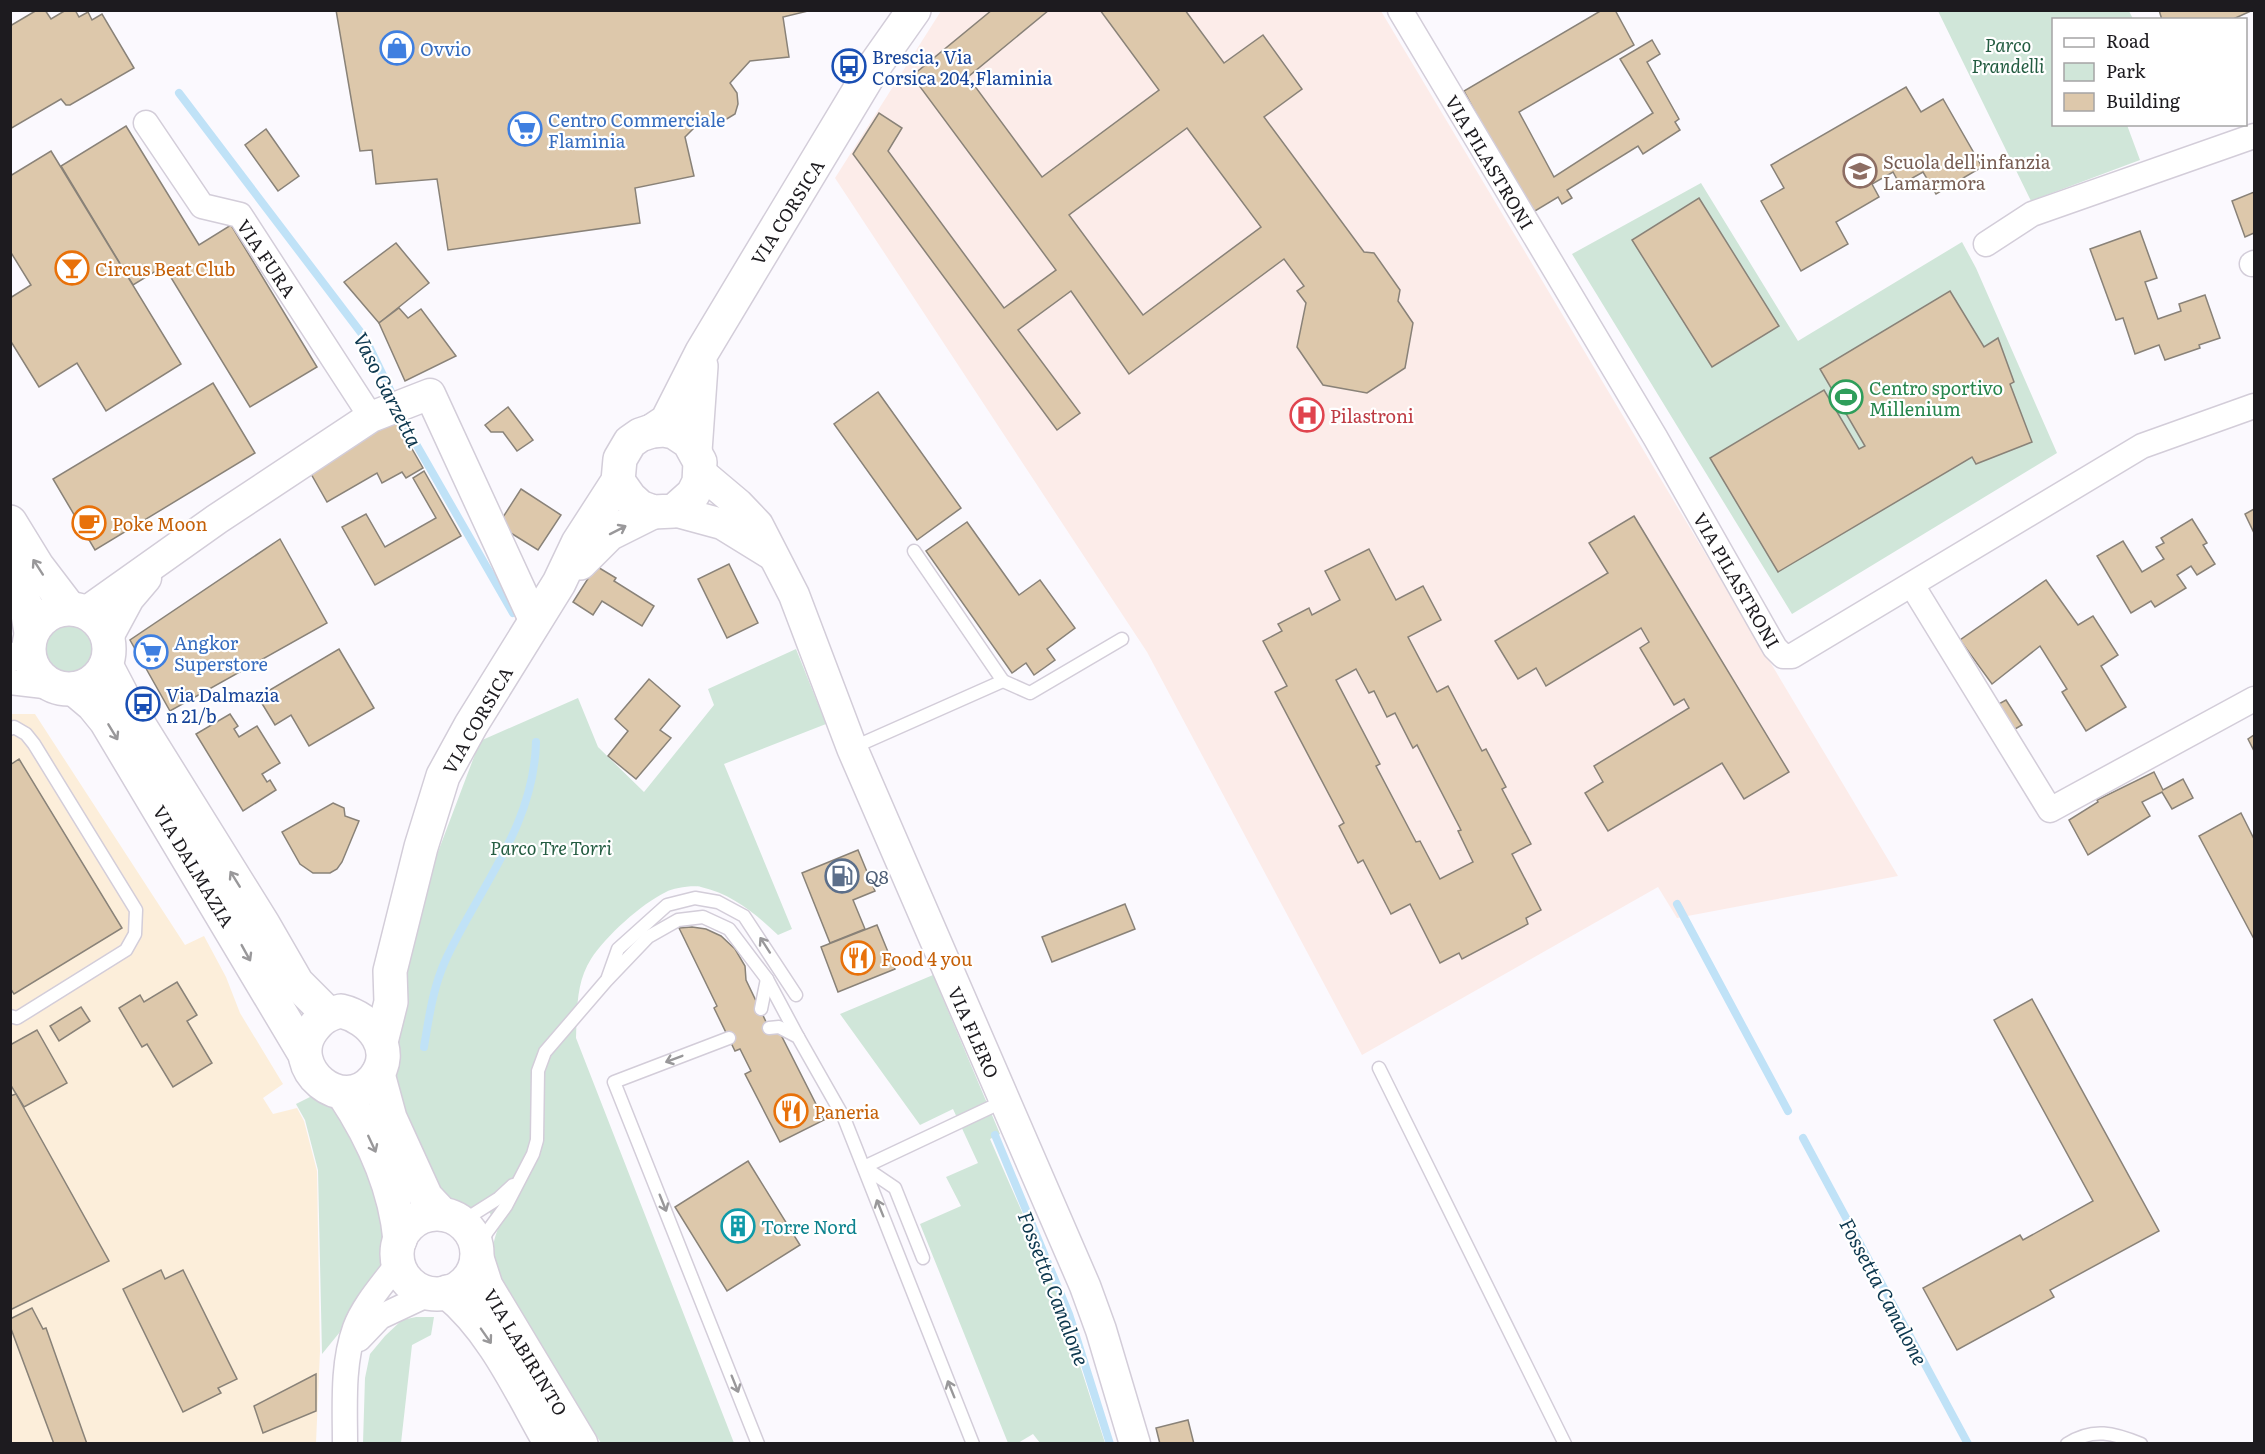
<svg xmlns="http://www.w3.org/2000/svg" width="2265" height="1454" viewBox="0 0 2265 1454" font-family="Literata,serif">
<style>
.industrial{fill:#fceeda}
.medical{fill:#fcece9}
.green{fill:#d0e6d9}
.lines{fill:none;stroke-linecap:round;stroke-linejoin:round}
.stream{stroke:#c0e2f7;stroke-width:8}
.building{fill:#ddc8ab;stroke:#898278;stroke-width:1.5;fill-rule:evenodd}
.service-casing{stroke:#d3cdd9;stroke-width:15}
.minor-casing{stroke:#d3cdd9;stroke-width:27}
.tertiary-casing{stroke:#d3cdd9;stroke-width:33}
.secondary-casing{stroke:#d3cdd9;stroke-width:36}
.service{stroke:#fff;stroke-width:12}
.minor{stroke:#fff;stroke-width:24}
.tertiary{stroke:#fff;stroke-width:30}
.secondary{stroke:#fff;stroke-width:33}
.oneway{stroke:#99989a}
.labels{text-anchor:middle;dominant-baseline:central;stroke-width:4.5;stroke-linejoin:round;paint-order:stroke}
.park-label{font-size:18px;font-style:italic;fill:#235c41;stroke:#fff}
.shop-label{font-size:18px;fill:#366cbe;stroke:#fff;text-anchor:start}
.transit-label{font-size:18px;fill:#164399;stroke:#fff;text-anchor:start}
.education-label{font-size:18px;fill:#785e54;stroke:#fff;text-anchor:start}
.street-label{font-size:18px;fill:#1d1b1f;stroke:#fff}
.food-label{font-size:18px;fill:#c56008;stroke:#fff;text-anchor:start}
.leisure-label{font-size:18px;fill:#27864d;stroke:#fff;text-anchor:start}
.health-label{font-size:18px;fill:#be3a42;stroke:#fff;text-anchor:start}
.service-label{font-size:18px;fill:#4e5e75;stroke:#fff;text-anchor:start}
.culture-label{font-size:18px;fill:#0d838f;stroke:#fff;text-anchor:start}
.water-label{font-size:20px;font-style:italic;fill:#0c374e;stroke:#fff}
</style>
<rect width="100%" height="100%" fill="#fbf9fe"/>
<polygon class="industrial" points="10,714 35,714 185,945 204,936 226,977 240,1013 283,1084 263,1098 273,1114 297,1108 304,1121 317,1171 320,1351 316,1443 11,1444"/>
<polygon class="medical" points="941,11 1381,11 1898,876 1677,918 1658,887 1362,1055 1147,652 835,178"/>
<g class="green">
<polygon points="1938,11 2129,11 2133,19 2054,20 2054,124 2127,125 2140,160 2031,201"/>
<polygon points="1701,183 1798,341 1962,242 1976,268 2057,453 1792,614 1572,254"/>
<circle cx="69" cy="649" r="27"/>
<path d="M796 649 826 724 724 764 792 929 778 935C756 914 732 894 701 887 693 885 673 888 666 892 641 904 606 936 591 959 576 982 577 1011 576 1038L734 1443H601L499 1286C492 1261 489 1251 499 1226L482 1202C469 1211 460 1212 447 1204L399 1106 396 1085 398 1035 406 975 430 873 480 741 578 698 598 747 644 792 714 705 708 689Z"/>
<polygon points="933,975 1000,1134 990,1139 1054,1285 1105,1443 1040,1443 1033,1434 1018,1443 1008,1443 920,1224 961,1206 946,1177 978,1163 953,1109 920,1125 840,1014"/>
<polygon points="312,1096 326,1100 339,1112 362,1148 387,1238 386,1256 379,1277 344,1327 322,1354 318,1170 305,1120 296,1104"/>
<polygon points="416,1317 434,1317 431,1335 412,1345 401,1443 363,1443 365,1378 370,1354 385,1336 402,1320"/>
</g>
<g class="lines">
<g class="stream">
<polyline points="179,93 365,338 395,400"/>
<polyline points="400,411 412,437 513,613"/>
<polyline points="1677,904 1788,1111"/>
<path d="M424 1047C429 1017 433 987 446 959 480 886 534 826 536 742"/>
<polyline points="995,1135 1069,1314 1110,1444"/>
<polyline points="1803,1138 1968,1444"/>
</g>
</g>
<g class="building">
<polygon points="37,10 45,10 51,19 66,10 75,10 79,17 88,12 92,20 102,14 134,68 70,105 66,105 61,99 10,129 10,26"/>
<polygon points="336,10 812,10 783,17 789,57 750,61 730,83 737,93 738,104 735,114 725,120 714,122 705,117 685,137 694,176 635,188 640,223 448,250 437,179 376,184 372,150 360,151"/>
<path d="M992 10H1049L968 77 1042 177 1159 90 1100 10H1185L1224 63 1263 35 1302 89 1264 117 1364 252 1374 253 1400 290 1398 301 1413 323 1405 368 1367 393 1323 385 1297 347 1306 303 1297 291 1304 286 1284 259 1129 374 1071 291 1018 330 1080 413 1057 430 853 154 879 113 902 128 888 151 1004 308 1056 270 912 76ZM1187 128 1261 227 1143 315 1069 215Z"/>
<polygon points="1602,10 1615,10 1634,45 1519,112 1554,177 1653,113 1620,59 1652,40 1660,54 1647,62 1679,119 1675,122 1680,130 1643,154 1638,146 1567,190 1572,198 1562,204 1558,197 1530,214 1464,91"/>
<polygon points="2159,10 2251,10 2251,11 2231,20 2162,20"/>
<polygon points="1906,87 1921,112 1943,99 1982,167 1936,194 1923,172 1900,185 1893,172 1872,184 1879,197 1836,222 1848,244 1801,271 1761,201 1784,188 1771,165"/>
<polygon points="126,126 199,245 231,225 317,367 250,407 164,266 133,285 61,166"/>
<polygon points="266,129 299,176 278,191 245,145"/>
<polygon points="51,151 181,364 106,411 77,363 39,387 10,340 10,298 31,285 10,251 10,176"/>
<polygon points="2254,192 2254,233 2245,237 2232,201"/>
<polygon points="1699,198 1779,326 1712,367 1632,240"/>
<polygon points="2140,231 2157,278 2145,282 2158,319 2181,311 2179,304 2205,295 2220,338 2199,345 2200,348 2165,360 2159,345 2135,354 2123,318 2116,320 2090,249"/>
<polygon points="396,243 429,283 379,323 344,282"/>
<polygon points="1950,291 1984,347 1998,338 2014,382 2010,384 2032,442 1976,464 1972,457 1778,572 1710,458 1824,390 1859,449 1865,446 1820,369"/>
<polygon points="399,308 408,318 421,309 456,356 405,381 379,323"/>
<polygon points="213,383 255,453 95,550 53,479"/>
<polygon points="878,392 961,508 917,540 834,424"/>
<polygon points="508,407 533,440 517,451 503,432 491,432 485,425"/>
<polygon points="393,416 423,468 406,478 402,472 382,483 377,473 327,502 306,465"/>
<polygon points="424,471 461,536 375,585 342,527 366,514 385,547 436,518 413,478"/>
<polygon points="521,489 561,515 538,550 498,525"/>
<polygon points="2254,509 2254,533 2245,514"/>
<polygon points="1634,516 1789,772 1744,799 1722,763 1608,831 1585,793 1603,782 1594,766 1689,708 1684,699 1674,705 1640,648 1649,642 1641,628 1546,686 1536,668 1518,679 1495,641 1608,573 1589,543"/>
<polygon points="2192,519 2207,543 2203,545 2215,564 2197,575 2191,566 2177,575 2186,588 2155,607 2151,601 2131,613 2097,556 2123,541 2142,572 2164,559 2156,547 2164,543 2161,538"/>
<polygon points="967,522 1019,595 1040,580 1075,628 1047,649 1055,660 1034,675 1026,663 1012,673 926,551"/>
<polygon points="280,539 327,623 170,711 130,640"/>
<path d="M1369 549 1396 600 1423 586 1441 620 1408 637 1437 692 1448 686 1482 751 1486 749 1506 787 1502 789 1531 844 1512 854 1541 910 1526 918 1528 924 1462 959 1459 953 1440 963 1410 904 1391 914 1363 860 1358 863 1339 826 1344 823 1275 692 1287 686 1263 641 1282 631 1278 624 1309 608 1312 615 1340 600 1325 571ZM1356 669 1369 693 1374 691 1387 717 1395 713 1413 748 1417 745 1461 830 1458 831 1473 862 1440 879 1420 841 1416 842 1376 766 1380 764 1336 680Z"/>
<polygon points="729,564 758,623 727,638 698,579"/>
<polygon points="596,566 616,578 614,581 654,606 642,626 602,601 593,615 573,602"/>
<polygon points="2046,580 2078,625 2093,616 2118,655 2101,666 2126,707 2086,731 2062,692 2067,689 2040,646 1992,684 1960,640"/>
<polygon points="339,649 374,708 309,746 291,715 275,725 258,697"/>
<polygon points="649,679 680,706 660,730 671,738 636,779 608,756 628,731 615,719"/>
<polygon points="2006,700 2022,725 2010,732 1995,706"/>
<polygon points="230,714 238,726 234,729 239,737 257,726 280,763 262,774 267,782 270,780 276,790 243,811 196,734"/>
<polygon points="2254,735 2254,751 2248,739"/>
<polygon points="19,759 122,928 14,994 10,988 10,765"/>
<polygon points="2154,772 2163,790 2183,779 2193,798 2172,809 2162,792 2142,802 2150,816 2088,855 2069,820 2098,802 2097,800"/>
<polygon points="333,803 344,808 345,816 359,821 342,862 337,869 330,873 313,873 300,864 282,832"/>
<polygon points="2241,813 2254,839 2254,939 2199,836"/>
<polygon points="858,850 875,891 853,900 865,929 830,943 802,873"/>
<polygon points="1125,904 1135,929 1052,962 1042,937"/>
<polygon points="877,925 895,969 838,992 821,947"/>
<polygon points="692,927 706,929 721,936 735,949 745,966 746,980 769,1028 778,1029 824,1120 780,1142 745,1074 751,1071 740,1049 735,1051 714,1008 717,1006 679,928"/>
<polygon points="177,982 197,1015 187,1021 212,1063 173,1087 147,1044 142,1047 119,1008 140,995 144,1002"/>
<polygon points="2032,999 2159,1231 2050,1290 2054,1297 1957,1350 1923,1288 2020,1235 2023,1240 2093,1201 1994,1020"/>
<polygon points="81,1007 90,1021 59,1041 50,1026"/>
<polygon points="37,1030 67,1083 24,1107 10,1084 10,1045"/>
<polygon points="16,1094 109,1261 10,1310 10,1096"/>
<polygon points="748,1161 800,1245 727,1291 675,1207"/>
<polygon points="161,1270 165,1279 183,1270 237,1379 218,1388 221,1393 183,1412 123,1289"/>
<polygon points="32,1308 43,1329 46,1328 87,1444 54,1444 10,1326 10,1319"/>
<polygon points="316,1374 316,1411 263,1433 254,1406"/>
<polygon points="1188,1420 1194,1444 1160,1444 1156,1428"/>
</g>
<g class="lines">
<g class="service-casing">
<g id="service">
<polyline points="914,551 1003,681"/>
<polyline points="10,729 14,727 26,734 34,744 136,910 135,934 126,950 17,1018 10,1016"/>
<polyline points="852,748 1003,681 1030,693 1122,639"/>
<polyline points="608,977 618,949 667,905 695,898 718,902 744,916 796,995"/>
<polyline points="761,1009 767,979"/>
<polyline points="769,1028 779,1027 798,1037 844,1118 973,1444"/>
<polyline points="729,1038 614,1082 758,1444"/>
<polyline points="1379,1068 1565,1444"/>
<polyline points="864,1167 1004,1101"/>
<polyline points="864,1167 895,1188 923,1258"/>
<polyline points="461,1222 499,1198 513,1185"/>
<polyline points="477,1251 487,1232 506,1206 533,1154 537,1140 538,1071 545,1052 606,981 648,937 678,920 703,917 729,929 767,979 798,1037"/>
<path d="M2067 1444C2093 1427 2114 1433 2141 1444"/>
</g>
</g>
<g class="minor-casing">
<g id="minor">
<polyline points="1400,10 1655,437 1775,648 1783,656 1792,656 2142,446 2254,406"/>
<polyline points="146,123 202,206 240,215 371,417"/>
<polyline points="1986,244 2032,214 2254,136"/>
<polyline points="2252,264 2254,263"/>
<polyline points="1912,585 2050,810 2254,699"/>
<polyline points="10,660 28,646"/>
<polyline points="10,682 61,688"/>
<polyline points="359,1339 380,1317 431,1293"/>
<path d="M345 1444C345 1406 342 1364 355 1328 364 1304 384 1283 399 1262"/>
</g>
</g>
<g class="tertiary-casing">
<g id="tertiary">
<polyline points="700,472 738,504 758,525 794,595 852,748 1085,1286 1101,1330 1135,1444"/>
<polyline points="674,511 722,524 769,553"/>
<polyline points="86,612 217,519 371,417 430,394 535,622"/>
<polyline points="108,637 129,598 146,578"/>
</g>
</g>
<g class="secondary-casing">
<g id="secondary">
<polyline points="652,431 667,421 702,352 756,262 871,71 914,10"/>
<polyline points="695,451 701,366"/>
<polyline points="10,522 37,566 69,608"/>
<polyline points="580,563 609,534 653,512"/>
<polyline points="10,572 27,608 31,633"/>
<circle cx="69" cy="649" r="40"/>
<polyline points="106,665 128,707 263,924 297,983 328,1014"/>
<polyline points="74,689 93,705 106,721 303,1051"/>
<path d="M341 1011C371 1018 398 1050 374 1079 342 1117 285 1067 312 1030 320 1019 327 1014 341 1011Z"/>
<polyline points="381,1042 391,1002 390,971 421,847 443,776 471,725 559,583 578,543 618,481 620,459 630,442 640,435 652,431 664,430 674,432 689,442 700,462 699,482 693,494 674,511 653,512 640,507 630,498 618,481"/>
<polyline points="378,1074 390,1118 426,1197 442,1214"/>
<path d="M343 1093C373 1138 395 1186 400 1240"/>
<circle cx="437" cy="1254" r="40"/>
<polyline points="477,1258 486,1286 581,1444"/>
<path d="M447 1292C494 1330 521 1392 551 1444"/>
</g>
</g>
<use href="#service" class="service"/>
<use href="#minor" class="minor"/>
<use href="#tertiary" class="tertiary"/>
<use href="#secondary" class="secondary"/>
</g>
<defs><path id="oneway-shaft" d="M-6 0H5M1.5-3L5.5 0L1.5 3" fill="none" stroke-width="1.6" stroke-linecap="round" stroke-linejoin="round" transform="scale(1.5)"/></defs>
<g class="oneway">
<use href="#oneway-shaft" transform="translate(618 530) rotate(-27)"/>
<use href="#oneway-shaft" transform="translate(38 567) rotate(-123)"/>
<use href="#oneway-shaft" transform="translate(113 732) rotate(59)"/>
<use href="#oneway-shaft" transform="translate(235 879) rotate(-122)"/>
<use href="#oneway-shaft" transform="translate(765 945) rotate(-123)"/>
<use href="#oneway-shaft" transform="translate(246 953) rotate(61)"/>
<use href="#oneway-shaft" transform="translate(674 1059) rotate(159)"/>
<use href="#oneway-shaft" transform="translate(372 1144) rotate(65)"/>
<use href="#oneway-shaft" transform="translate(663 1203) rotate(68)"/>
<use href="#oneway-shaft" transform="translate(880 1208) rotate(-112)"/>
<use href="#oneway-shaft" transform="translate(486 1336) rotate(55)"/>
<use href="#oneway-shaft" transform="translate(735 1384) rotate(68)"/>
<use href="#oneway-shaft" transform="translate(951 1389) rotate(-112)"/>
</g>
<defs>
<g id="shop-ring" transform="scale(1.725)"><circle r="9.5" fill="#fff" stroke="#3f7fe0" stroke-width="1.5"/><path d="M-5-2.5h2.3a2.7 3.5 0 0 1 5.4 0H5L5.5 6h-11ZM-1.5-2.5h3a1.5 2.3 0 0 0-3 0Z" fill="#3f7fe0"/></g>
<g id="bus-ring" transform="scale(1.725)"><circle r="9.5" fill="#fff" stroke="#1a4fb4" stroke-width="1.5"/><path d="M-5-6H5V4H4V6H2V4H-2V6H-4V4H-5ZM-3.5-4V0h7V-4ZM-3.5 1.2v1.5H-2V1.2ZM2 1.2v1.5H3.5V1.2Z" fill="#1a4fb4"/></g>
<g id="supermarket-ring" transform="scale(1.725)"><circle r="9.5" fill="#fff" stroke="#3f7fe0" stroke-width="1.5"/><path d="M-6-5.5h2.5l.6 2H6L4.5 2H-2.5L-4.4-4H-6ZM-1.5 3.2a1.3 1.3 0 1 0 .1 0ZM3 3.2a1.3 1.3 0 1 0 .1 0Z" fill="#3f7fe0"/></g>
<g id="school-ring" transform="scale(1.725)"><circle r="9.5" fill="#fff" stroke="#8d6e63" stroke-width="1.5"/><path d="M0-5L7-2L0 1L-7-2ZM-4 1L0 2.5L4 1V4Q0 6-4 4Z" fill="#8d6e63"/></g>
<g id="bar-ring" transform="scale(1.725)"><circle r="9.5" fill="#fff" stroke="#e8710a" stroke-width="1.5"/><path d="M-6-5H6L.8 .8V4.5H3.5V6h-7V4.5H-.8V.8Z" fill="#e8710a"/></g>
<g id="stadium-ring" transform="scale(1.725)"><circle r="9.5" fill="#fff" stroke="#2e9e5b" stroke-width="1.5"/><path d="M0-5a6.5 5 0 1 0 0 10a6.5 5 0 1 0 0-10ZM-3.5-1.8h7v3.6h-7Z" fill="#2e9e5b"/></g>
<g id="hospital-ring" transform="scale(1.725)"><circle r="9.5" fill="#fff" stroke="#e0444e" stroke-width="1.5"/><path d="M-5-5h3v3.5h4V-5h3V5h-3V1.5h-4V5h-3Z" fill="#e0444e"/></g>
<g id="cafe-ring" transform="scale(1.725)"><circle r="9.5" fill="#fff" stroke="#e8710a" stroke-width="1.5"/><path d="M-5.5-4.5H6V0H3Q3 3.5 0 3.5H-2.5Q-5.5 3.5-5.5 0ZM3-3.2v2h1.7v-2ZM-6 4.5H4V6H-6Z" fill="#e8710a"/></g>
<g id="fuel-ring" transform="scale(1.725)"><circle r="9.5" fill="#fff" stroke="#5c6f8a" stroke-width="1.5"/><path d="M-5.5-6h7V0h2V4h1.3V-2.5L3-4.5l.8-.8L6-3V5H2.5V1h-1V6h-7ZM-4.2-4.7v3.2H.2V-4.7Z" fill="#5c6f8a"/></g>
<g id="restaurant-ring" transform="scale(1.725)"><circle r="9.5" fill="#fff" stroke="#e8710a" stroke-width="1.5"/><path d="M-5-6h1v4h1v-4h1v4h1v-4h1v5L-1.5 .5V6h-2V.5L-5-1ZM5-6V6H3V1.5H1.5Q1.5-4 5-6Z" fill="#e8710a"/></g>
<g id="building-ring" transform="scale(1.725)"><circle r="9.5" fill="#fff" stroke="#0f9aa8" stroke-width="1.5"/><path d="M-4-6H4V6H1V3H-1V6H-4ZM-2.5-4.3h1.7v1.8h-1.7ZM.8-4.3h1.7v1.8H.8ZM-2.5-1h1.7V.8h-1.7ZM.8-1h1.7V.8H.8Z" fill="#0f9aa8"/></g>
</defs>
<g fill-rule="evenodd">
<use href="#shop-ring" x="397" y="48"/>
<use href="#bus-ring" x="849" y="66"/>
<use href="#supermarket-ring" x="525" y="129"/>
<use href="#school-ring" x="1860" y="171"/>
<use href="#bar-ring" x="72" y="268"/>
<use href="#stadium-ring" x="1846" y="397"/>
<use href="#hospital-ring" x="1307" y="415"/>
<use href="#cafe-ring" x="89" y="523"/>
<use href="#supermarket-ring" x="151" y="652"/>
<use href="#bus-ring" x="143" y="704"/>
<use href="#fuel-ring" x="842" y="876"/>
<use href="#restaurant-ring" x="858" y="958"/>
<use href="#restaurant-ring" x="791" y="1111"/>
<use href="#building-ring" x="738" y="1226"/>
</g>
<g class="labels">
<g class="park-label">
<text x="2008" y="44">Parco<tspan x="2008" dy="21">Prandelli</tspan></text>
<text x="551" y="847">Parco Tre Torri</text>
</g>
<g class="shop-label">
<text x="420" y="48">Ovvio</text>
<text x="548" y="119">Centro Commerciale<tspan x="548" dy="21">Flaminia</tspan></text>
<text x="174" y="642">Angkor<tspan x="174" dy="21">Superstore</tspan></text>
</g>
<g class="transit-label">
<text x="872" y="56">Brescia, Via<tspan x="872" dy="21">Corsica 204,Flaminia</tspan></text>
<text x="166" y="694">Via Dalmazia<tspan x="166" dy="21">n 21/b</tspan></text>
</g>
<g class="education-label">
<text x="1883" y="161">Scuola dell'infanzia<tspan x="1883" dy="21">Lamarmora</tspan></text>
</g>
<g class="street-label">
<text transform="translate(1490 162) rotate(59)">VIA PILASTRONI</text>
<text transform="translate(787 212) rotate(-58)">VIA CORSICA</text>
<text transform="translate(267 258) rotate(56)">VIA FURA</text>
<text transform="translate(1737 580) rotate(60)">VIA PILASTRONI</text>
<text transform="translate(477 720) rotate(-60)">VIA CORSICA</text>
<text transform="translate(194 866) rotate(59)">VIA DALMAZIA</text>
<text transform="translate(974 1032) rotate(66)">VIA FLERO</text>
<text transform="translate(526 1352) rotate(59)">VIA LABIRINTO</text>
</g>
<g class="food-label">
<text x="95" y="268">Circus Beat Club</text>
<text x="112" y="523">Poke Moon</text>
<text x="881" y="958">Food 4 you</text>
<text x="814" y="1111">Paneria</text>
</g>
<g class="leisure-label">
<text x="1869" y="387">Centro sportivo<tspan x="1869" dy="21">Millenium</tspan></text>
</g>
<g class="health-label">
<text x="1330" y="415">Pilastroni</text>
</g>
<g class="service-label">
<text x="865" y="876">Q8</text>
</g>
<g class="culture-label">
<text x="761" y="1226">Torre Nord</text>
</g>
<g class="water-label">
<text transform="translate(389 389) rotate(63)">Vaso Garzetta</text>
<text transform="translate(1055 1288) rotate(69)">Fossetta Canalone</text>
<text transform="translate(1885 1291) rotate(62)">Fossetta Canalone</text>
</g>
</g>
<rect width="2265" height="1454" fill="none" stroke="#1d1b1f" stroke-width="24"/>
<rect x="2052" y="18" width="195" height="108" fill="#ffffff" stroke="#a5a4a5" stroke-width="1.5"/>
<rect x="2064" y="38" width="30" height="9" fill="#ffffff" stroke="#a5a4a5" stroke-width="1.5"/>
<text x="2106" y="48" font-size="18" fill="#1d1b1f">Road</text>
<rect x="2064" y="63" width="30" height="18" fill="#d0e6d9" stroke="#a5a4a5" stroke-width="1.5"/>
<text x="2106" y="78" font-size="18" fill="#1d1b1f">Park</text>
<rect x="2064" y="93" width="30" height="18" fill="#ddc8ab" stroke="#a5a4a5" stroke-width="1.5"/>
<text x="2106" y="108" font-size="18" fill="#1d1b1f">Building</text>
</svg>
